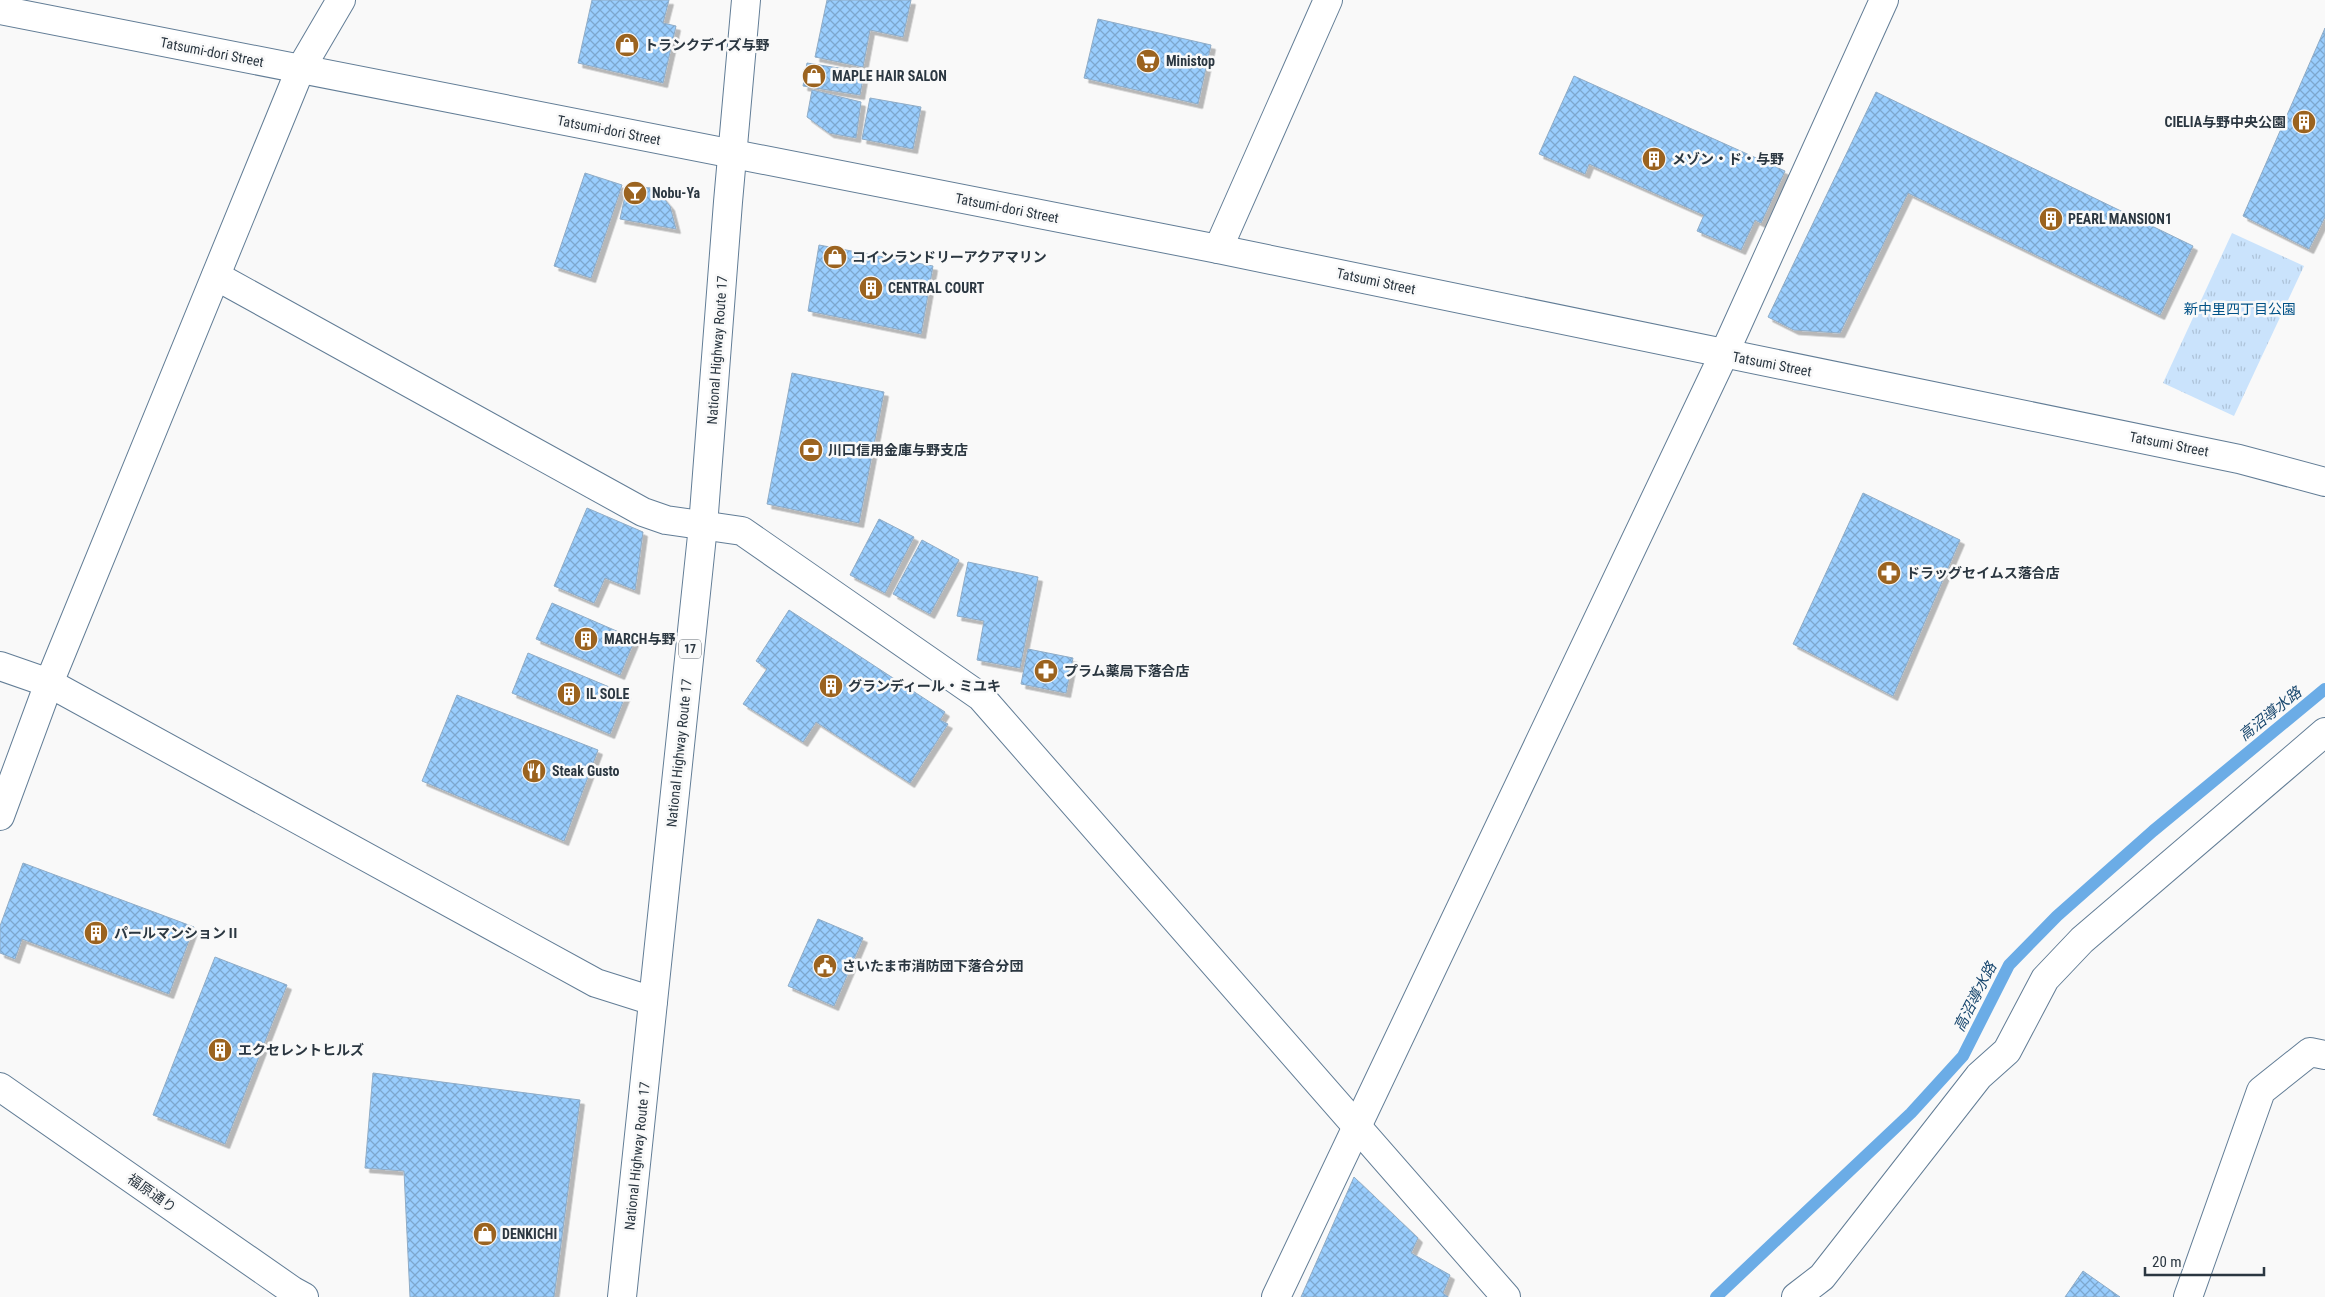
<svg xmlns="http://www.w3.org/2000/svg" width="2325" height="1297" viewBox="0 0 2325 1297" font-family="'Roboto Condensed','Noto Sans JP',sans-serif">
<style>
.grass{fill:url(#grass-tufts)}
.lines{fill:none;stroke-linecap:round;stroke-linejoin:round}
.stream{stroke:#6bace6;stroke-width:12}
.building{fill:url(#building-cross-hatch);stroke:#90acc6;filter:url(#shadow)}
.minor-casing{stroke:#627d96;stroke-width:30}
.tertiary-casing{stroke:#627d96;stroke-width:30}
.trunk-casing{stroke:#627d96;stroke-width:30}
.minor{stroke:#fff;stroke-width:28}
.tertiary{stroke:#fff;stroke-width:28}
.trunk{stroke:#fff;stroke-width:28}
.labels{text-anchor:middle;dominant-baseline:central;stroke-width:5;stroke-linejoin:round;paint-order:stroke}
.shield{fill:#f9f9f9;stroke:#697178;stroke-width:1}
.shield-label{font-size:12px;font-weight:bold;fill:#2b3741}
.poi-label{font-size:14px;font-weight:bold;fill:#2b3741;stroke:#f9f9f9;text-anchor:start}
.street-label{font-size:14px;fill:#2b3741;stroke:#f9f9f9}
.park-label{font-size:14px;fill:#005186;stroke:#f9f9f9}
.water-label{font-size:15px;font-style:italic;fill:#18476e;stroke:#f9f9f9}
</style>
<defs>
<pattern id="grass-tufts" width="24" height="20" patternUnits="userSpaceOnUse" patternTransform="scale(1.25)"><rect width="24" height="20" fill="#cae3fc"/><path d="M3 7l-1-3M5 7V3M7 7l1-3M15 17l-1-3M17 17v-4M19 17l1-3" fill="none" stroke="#aec3d9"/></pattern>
<pattern id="building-cross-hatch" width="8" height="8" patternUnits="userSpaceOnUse" patternTransform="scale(1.25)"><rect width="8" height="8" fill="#99cdfd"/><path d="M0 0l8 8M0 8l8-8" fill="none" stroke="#7da7ce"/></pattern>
<filter id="shadow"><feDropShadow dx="4.5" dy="4.5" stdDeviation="0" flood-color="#0004"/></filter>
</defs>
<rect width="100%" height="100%" fill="#f9f9f9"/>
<polygon class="grass" points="2232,233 2304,266 2234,416 2163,383"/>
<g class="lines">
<polyline class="stream" points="1716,1297 1911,1113 1963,1056 2009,965 2057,916 2153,831 2325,689"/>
</g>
<g class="building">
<polygon points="592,0 669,0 663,23 676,26 663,83 578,63"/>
<polygon points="827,0 911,0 903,37 870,30 863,67 815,57"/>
<polygon points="1098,19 1211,45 1198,104 1084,78"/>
<polygon points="2325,28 2325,217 2309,249 2243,216"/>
<polygon points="807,63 864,72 860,95 803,86"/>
<polygon points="1574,76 1785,171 1761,223 1755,220 1741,250 1697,231 1704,215 1589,164 1585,174 1539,154"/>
<polygon points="812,90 861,102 856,138 829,133 807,117"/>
<polygon points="1876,92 2193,246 2160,315 1908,193 1840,333 1794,330 1768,317"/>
<polygon points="870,98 921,107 913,149 862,139"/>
<polygon points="585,173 622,185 591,278 554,266"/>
<polygon points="627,187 655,188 670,206 676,229 620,219"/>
<polygon points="819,245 933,266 921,334 808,311"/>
<polygon points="792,373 884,392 859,523 767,504"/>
<polygon points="1863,493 1960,540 1893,696 1793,644"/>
<polygon points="587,508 643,532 635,590 605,578 594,603 554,586"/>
<polygon points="879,519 914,537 885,593 850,575"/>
<polygon points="922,540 959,560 930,614 893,594"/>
<polygon points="968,562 1038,577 1020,668 977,660 984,621 957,616"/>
<polygon points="552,603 635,639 620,675 536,639"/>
<polygon points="789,610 945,712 940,720 948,724 910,783 816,722 803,742 743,704 767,669 756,661"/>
<polygon points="1028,649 1073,658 1066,693 1021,684"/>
<polygon points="528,653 626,694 610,734 512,693"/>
<polygon points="457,695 598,750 564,841 422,781"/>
<polygon points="23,863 194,927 169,994 22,939 15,959 0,953 0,926"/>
<polygon points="818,919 863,938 834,1006 788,986"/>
<polygon points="215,957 287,985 225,1144 153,1115"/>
<polygon points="373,1073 580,1100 554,1297 410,1297 404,1171 365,1168"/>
<polygon points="1354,1177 1418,1238 1411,1253 1450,1275 1443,1293 1448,1297 1301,1297"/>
<polygon points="2083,1271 2120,1297 2065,1297"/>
</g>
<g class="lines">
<g class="minor-casing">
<g id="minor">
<polyline points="1218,249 1328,0"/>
<polyline points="216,276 643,512 666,520 742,531 981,697 1506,1297"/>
<polyline points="0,666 49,683 596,983 653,1001"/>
<polyline points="0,816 49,683 300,70 341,0"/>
<polyline points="0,1087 293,1291 304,1297"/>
<polyline points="1276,1297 1724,354 1884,0"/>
<polyline points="1796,1297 1822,1277 1979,1076 2007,1051 2045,979 2082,940 2325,732"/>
<polyline points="2188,1297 2261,1091 2310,1052 2325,1055"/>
</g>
</g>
<g class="tertiary-casing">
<polyline id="tertiary" points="0,10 1218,249 2239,459 2325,482"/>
</g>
<g class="trunk-casing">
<polyline id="trunk" points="622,1297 703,526 728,202 746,0"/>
</g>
<use href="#minor" class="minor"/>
<use href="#tertiary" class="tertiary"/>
<use href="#trunk" class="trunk"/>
</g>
<defs>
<g id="shop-disc" transform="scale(1.25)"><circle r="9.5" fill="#9b631f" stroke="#f9f9f9"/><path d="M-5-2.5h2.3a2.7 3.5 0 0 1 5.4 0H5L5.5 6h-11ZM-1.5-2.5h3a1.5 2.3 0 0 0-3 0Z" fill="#fff"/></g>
<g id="supermarket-disc" transform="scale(1.25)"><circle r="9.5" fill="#9b631f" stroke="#f9f9f9"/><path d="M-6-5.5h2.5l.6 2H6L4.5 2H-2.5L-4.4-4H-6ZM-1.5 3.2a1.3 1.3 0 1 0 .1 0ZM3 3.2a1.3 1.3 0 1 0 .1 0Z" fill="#fff"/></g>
<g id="building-disc" transform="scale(1.25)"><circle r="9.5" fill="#9b631f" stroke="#f9f9f9"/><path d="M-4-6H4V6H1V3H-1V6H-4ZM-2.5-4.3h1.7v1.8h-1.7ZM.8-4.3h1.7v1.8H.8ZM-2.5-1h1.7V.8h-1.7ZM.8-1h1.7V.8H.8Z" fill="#fff"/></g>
<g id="bar-disc" transform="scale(1.25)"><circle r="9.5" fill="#9b631f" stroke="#f9f9f9"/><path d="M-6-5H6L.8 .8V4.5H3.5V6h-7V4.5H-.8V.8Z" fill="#fff"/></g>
<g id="bank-disc" transform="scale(1.25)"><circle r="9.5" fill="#9b631f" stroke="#f9f9f9"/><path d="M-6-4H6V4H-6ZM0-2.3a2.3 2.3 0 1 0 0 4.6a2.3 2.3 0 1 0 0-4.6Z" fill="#fff"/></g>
<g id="pharmacy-disc" transform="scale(1.25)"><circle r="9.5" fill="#9b631f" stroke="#f9f9f9"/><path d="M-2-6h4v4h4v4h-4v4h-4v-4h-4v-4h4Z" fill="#fff"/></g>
<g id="restaurant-disc" transform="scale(1.25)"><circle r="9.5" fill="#9b631f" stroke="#f9f9f9"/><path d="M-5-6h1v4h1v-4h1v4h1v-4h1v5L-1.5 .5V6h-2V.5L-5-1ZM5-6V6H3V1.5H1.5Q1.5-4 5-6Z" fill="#fff"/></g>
<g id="civic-disc" transform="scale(1.25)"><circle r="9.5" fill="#9b631f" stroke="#f9f9f9"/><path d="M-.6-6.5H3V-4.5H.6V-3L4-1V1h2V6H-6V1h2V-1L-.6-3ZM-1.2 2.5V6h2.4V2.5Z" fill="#fff"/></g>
</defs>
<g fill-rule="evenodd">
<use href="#shop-disc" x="627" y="45"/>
<use href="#supermarket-disc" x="1148" y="61"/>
<use href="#shop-disc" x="814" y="76"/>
<use href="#building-disc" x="2304" y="122"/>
<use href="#building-disc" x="1654" y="159"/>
<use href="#bar-disc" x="635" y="193"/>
<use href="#building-disc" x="2051" y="219"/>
<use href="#shop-disc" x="835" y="257"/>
<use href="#building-disc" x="871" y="288"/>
<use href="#bank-disc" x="811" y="450"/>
<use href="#pharmacy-disc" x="1889" y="573"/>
<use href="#building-disc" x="586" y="639"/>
<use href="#pharmacy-disc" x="1046" y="671"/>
<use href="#building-disc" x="831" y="686"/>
<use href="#building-disc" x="569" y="694"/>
<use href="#restaurant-disc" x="534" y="771"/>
<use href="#building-disc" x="96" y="933"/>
<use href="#civic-disc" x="825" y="966"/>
<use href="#building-disc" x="220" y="1050"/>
<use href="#shop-disc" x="485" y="1234"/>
</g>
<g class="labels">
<rect class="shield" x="679" y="639.5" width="22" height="19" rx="4"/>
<g class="shield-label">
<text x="690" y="649">17</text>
</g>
<g class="poi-label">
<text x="644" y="45">トランクデイズ与野</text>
<text x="1166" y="61">Ministop</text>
<text x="832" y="76">MAPLE HAIR SALON</text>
<text x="2286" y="122" text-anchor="end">CIELIA与野中央公園</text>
<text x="1672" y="159">メゾン・ド・与野</text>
<text x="652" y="193">Nobu-Ya</text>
<text x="2068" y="219">PEARL MANSION1</text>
<text x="852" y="257">コインランドリーアクアマリン</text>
<text x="888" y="288">CENTRAL COURT</text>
<text x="828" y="450">川口信用金庫与野支店</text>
<text x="1906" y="573">ドラッグセイムス落合店</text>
<text x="604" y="639">MARCH与野</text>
<text x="1064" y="671">プラム薬局下落合店</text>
<text x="848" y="686">グランディール・ミユキ</text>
<text x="586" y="694">IL SOLE</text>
<text x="552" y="771">Steak Gusto</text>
<text x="114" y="933">パールマンションⅡ</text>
<text x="842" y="966">さいたま市消防団下落合分団</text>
<text x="238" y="1050">エクセレントヒルズ</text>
<text x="502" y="1234">DENKICHI</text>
</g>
<g class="street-label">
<text transform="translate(212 52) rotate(11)">Tatsumi-dori Street</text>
<text transform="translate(609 130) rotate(11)">Tatsumi-dori Street</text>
<text transform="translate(1007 208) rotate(11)">Tatsumi-dori Street</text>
<text transform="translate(1376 281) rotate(12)">Tatsumi Street</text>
<text transform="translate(717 350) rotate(-86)">National Highway Route 17</text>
<text transform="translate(1772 364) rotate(11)">Tatsumi Street</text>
<text transform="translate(2169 444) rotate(11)">Tatsumi Street</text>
<text transform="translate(679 753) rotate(-84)">National Highway Route 17</text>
<text transform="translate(637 1156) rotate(-84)">National Highway Route 17</text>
<text transform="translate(152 1193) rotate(35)">福原通り</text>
</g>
<g class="park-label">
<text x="2240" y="309">新中里四丁目公園</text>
</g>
<g class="water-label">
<text transform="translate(2270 714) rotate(-39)">高沼導水路</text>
<text transform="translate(1975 997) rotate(-63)">高沼導水路</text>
</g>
</g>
<path d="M2145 1267v8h119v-8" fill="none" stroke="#2b3741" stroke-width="2.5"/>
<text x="2152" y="1267" font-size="15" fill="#2b3741" stroke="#f9f9f9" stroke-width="4" paint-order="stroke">20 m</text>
</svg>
